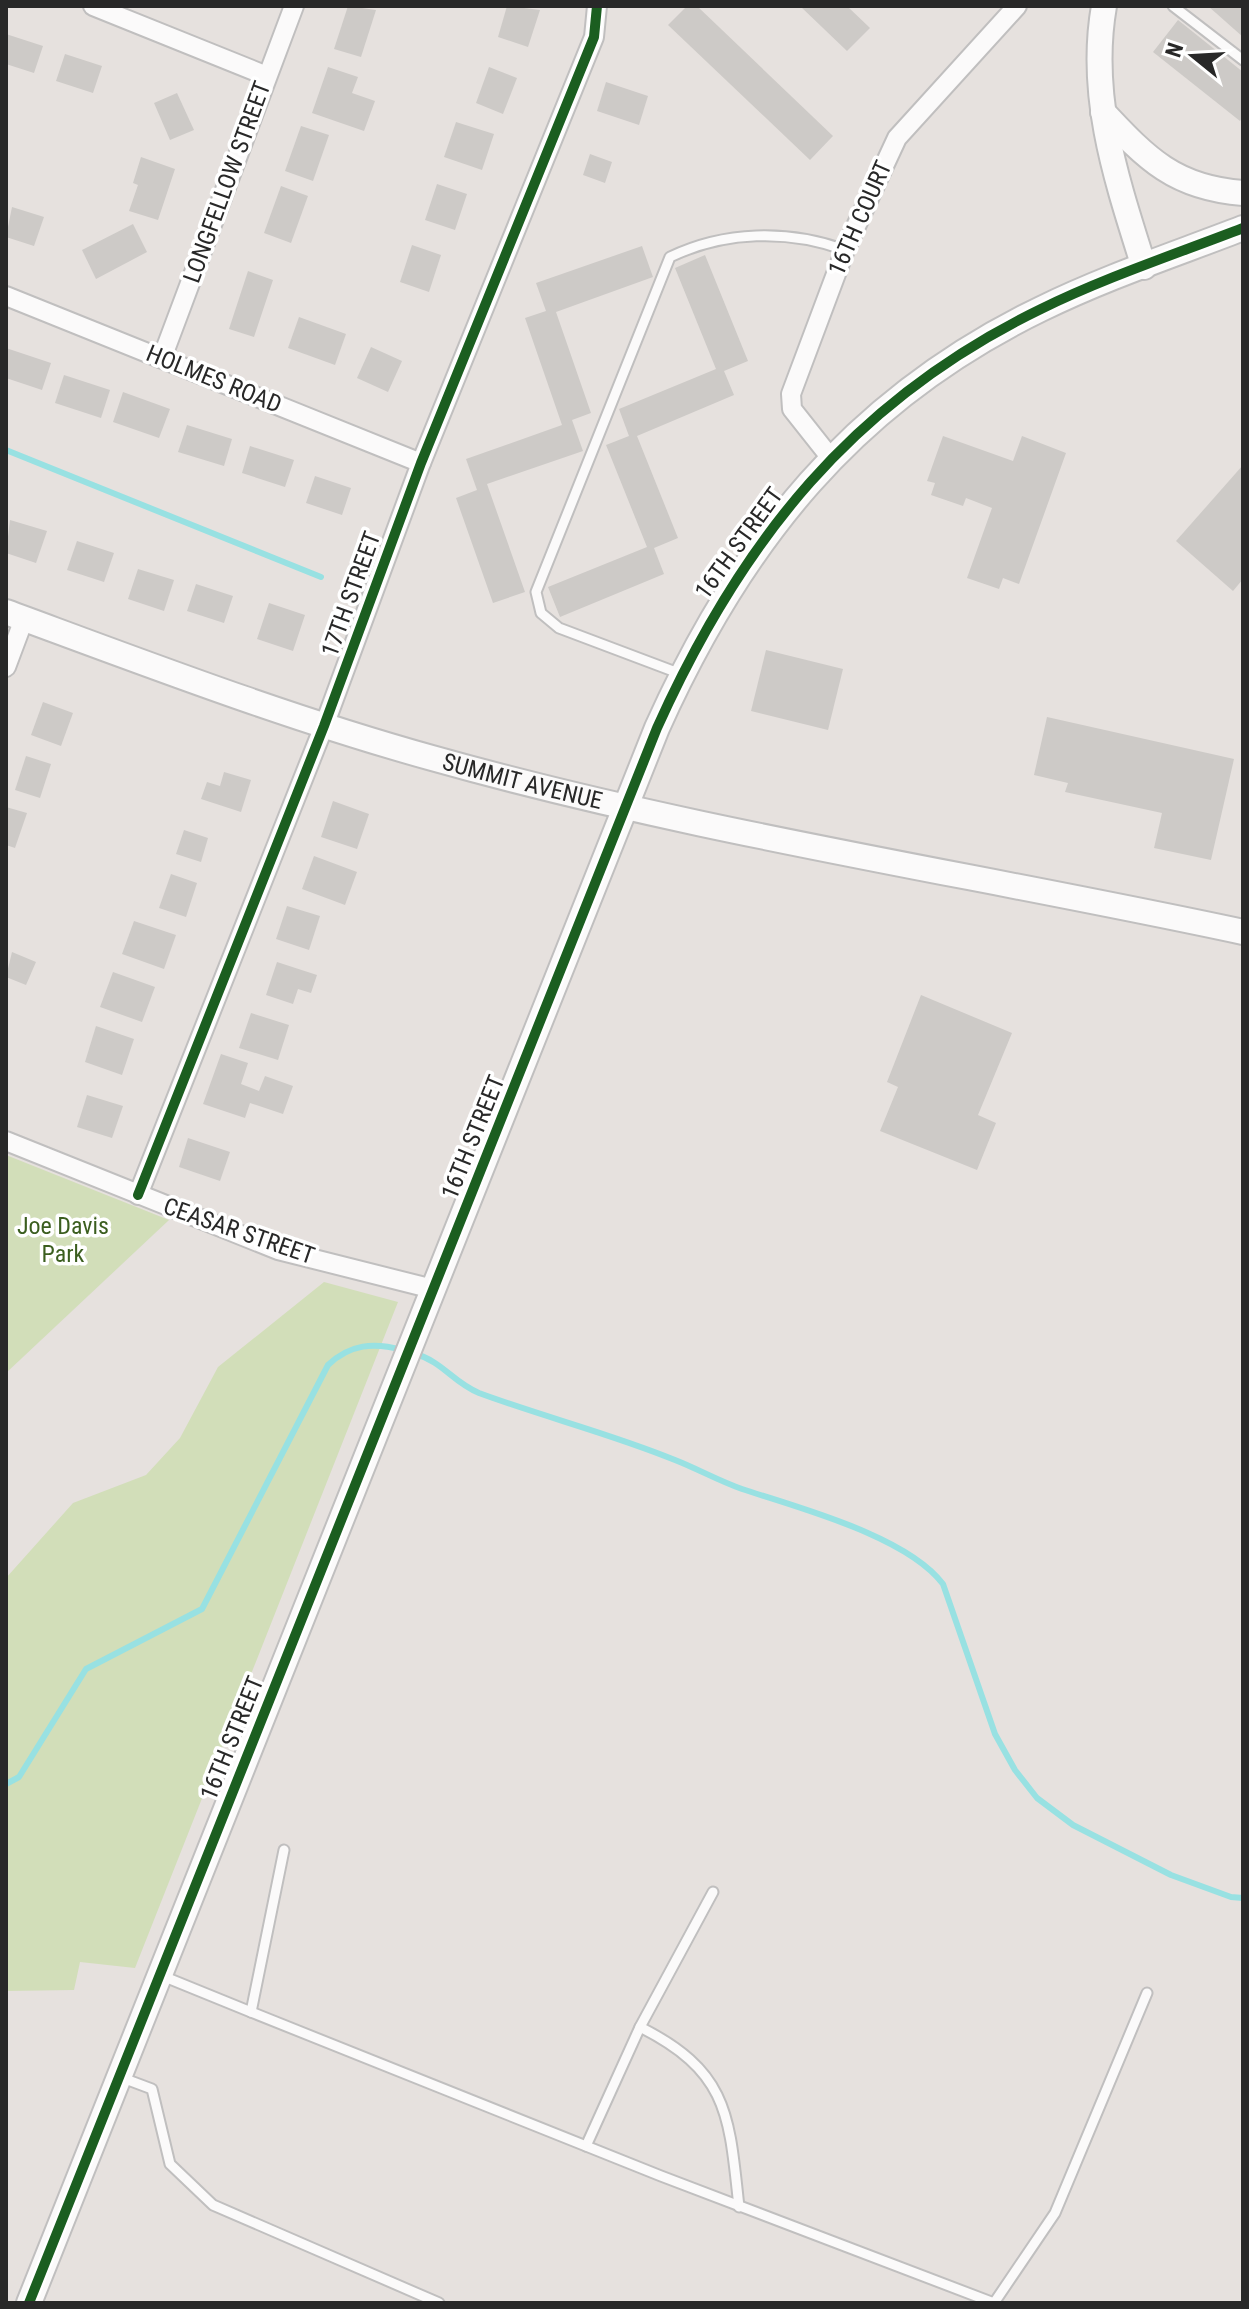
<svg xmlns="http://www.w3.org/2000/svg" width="1249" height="2309" viewBox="0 0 1249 2309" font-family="'Roboto Condensed',sans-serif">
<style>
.green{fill:#d2deb9}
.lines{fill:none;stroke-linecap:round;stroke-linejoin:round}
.stream{stroke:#98e1e2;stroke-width:6}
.building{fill:#cdcac7}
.lane-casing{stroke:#c0bfbf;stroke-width:13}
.street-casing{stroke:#c0bfbf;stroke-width:22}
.secondary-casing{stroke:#c0bfbf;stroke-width:28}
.lane{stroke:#fbfafa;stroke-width:9}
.street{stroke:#fbfafa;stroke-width:18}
.secondary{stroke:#fbfafa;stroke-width:24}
.cycleway-casing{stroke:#fff;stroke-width:15}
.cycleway{stroke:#1b5e20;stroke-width:10}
.labels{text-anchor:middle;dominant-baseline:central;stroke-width:7;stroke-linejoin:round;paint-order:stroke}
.street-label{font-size:24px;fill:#282828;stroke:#fff}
.park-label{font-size:24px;fill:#3b5e1f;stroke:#fff}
</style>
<rect width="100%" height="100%" fill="#e6e1de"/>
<g class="green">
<polygon points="6,1155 169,1220 6,1373"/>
<polygon points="324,1282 398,1302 135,1968 80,1962 74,1990 6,1991 6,1578 73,1503 146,1475 180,1438 218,1367"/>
</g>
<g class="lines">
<g class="stream">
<polyline points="6,450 321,577"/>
<path d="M413 1353C444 1362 452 1382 479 1393 544 1417 612 1434 675 1460 698 1469 719 1481 742 1489 799 1508 907 1536 943 1584L995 1734 1015 1770 1037 1798 1073 1825 1171 1875 1231 1897 1243 1898"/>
<path d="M6 1784 19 1777 86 1669 202 1609 328 1365C350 1344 374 1342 402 1350"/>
</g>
</g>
<g class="building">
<polygon points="348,6 376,10 361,57 334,49"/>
<polygon points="507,6 540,10 528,47 498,37"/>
<polygon points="687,6 697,6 833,136 810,160 668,25"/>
<polygon points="800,6 847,6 870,28 847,51"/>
<polygon points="1208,6 1243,6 1243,37"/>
<polygon points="1178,20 1243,72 1243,116 1240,121 1153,52"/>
<polygon points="6,34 43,46 34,73 6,64"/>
<polygon points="65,54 102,66 93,93 56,81"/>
<polygon points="328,67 358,77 352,93 375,101 364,131 312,113"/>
<polygon points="489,67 517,78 503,114 476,103"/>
<polygon points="606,82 648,96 639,125 597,111"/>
<polygon points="177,93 194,130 170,140 154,103"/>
<polygon points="456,122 494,134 482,170 444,157"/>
<polygon points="301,126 329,135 313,181 285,171"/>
<polygon points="590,154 612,162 605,183 583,175"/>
<polygon points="141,157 175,169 158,220 129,211 138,185 133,183"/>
<polygon points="437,184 467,194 455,230 425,220"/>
<polygon points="281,186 308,196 291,243 264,233"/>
<polygon points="12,207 44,217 34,246 6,237"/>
<polygon points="133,224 147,252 96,279 82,250"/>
<polygon points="412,245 441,255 429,292 400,282"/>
<polygon points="642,246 653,277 556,312 591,413 572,420 583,451 487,484 525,592 493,603 456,498 477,490 466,459 562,425 525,318 546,311 536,283"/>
<polygon points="705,255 748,361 724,371 734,395 637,436 678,538 654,548 664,574 560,617 548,587 647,547 606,445 629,436 619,409 716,369 675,268"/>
<polygon points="248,271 273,280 254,337 229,329"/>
<polygon points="299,317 346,334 335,365 288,348"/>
<polygon points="371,347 402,361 388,392 357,378"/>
<polygon points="6,348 51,363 42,390 6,378"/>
<polygon points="64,375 110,390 101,418 55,403"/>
<polygon points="123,392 170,409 159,438 113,422"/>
<polygon points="187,425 232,439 224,466 178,452"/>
<polygon points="943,436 1013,461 1022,436 1066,453 1019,584 1003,578 999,589 967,578 992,508 966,498 963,506 931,495 935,483 927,481"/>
<polygon points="250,446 294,460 285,487 242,473"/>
<polygon points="1243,465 1243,579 1233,591 1176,541"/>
<polygon points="315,476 351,488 342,515 306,503"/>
<polygon points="10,520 47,531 36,563 6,553"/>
<polygon points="77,541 114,553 104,582 67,570"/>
<polygon points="138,569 174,580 164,611 128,599"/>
<polygon points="196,584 233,596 224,623 187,611"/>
<polygon points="269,603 305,615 293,651 257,639"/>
<polygon points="766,650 843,669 828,730 751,711"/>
<polygon points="43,702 73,713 61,746 31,735"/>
<polygon points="1047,717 1234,759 1211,860 1154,848 1162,813 1065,792 1068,783 1034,775"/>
<polygon points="26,756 51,764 40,798 15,790"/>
<polygon points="224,772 251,780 241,812 201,799 207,782 220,786"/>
<polygon points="333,801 369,814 357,849 321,837"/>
<polygon points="6,807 27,813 15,848 6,845"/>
<polygon points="184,830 208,838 201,862 176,854"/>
<polygon points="314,856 357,872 345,905 302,889"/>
<polygon points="171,874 197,883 186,917 159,908"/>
<polygon points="287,906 320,916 309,950 276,939"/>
<polygon points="134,921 176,935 164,969 122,954"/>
<polygon points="12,952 36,962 26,985 6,977"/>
<polygon points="277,962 317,975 311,993 298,989 293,1004 266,995"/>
<polygon points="113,972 155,987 142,1022 100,1007"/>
<polygon points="921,995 1012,1033 978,1115 996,1123 977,1170 880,1131 898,1087 887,1082"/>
<polygon points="251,1013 289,1025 278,1060 239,1048"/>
<polygon points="96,1026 134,1039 122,1075 85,1062"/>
<polygon points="221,1054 248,1063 241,1084 259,1091 265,1076 293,1086 283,1114 250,1103 245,1118 203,1104"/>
<polygon points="87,1095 123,1106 112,1138 77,1127"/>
<polygon points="188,1138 230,1152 220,1181 179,1167"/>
</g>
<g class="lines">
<g class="lane-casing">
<g id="lane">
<polyline points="1173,6 1243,60"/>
<path d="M681 674 559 628 541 613 536 592 670 257C724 231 788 229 845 250"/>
<polyline points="160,1975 251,2012 284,1850"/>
<polyline points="251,2012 661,2176 994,2303"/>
<polyline points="640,2027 713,1892"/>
<polyline points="120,2077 152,2089 170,2164 213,2205 439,2303"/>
<path d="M586 2146 640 2027C729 2072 729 2115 739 2207"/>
<polyline points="994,2303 1055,2213 1147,1993"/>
</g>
</g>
<g class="street-casing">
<g id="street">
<polyline points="93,6 267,76"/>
<polyline points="6,296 421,463"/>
<polyline points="162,358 294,6"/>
<polyline points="830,457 792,409 791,394 845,250 897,138 1017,6"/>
<polyline points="6,667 24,619"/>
<polyline points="6,1141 278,1250 433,1289"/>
<polyline points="138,1195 324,726 421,463 594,37 597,6"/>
</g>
</g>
<g class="secondary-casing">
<g id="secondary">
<path d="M1104 6C1088 97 1117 181 1144 267"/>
<path d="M1103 112C1147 159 1175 188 1243 193"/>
<path id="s1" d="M6 612C147 664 288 718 432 758 698 833 973 874 1243 932"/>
<path d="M29 2303 657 728C741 541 853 400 1041 309 1106 277 1176 254 1243 228"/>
</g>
</g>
<use href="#lane" class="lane"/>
<use href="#street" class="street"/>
<use href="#secondary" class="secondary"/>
<g class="cycleway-casing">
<g id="cycleway">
<polyline points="138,1195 324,726 421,463 594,37 597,6"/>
<path d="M29 2303 657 728C741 541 853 400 1041 309 1106 277 1176 254 1243 228"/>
</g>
</g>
<use href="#cycleway" class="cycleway"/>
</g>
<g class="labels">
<g class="street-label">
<text transform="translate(227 182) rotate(-70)">LONGFELLOW STREET</text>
<text transform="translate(860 218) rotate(-66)">16TH COURT</text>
<text transform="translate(214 379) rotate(22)">HOLMES ROAD</text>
<text transform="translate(739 543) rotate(-54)">16TH STREET</text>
<text transform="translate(351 594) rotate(-70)">17TH STREET</text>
<text stroke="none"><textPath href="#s1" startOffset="544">SUMMIT AVENUE</textPath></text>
<text transform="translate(473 1137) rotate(-68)">16TH STREET</text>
<text transform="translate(239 1231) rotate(19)">CEASAR STREET</text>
<text transform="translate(232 1738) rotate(-68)">16TH STREET</text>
</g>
<g class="park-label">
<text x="63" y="1226">Joe Davis<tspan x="63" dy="28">Park</tspan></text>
</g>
</g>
<rect width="1249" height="2309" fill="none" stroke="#282828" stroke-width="16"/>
<g transform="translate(1193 56) rotate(288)" stroke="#ffffff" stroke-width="6" paint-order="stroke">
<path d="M0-6L14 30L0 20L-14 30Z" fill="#282828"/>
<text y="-12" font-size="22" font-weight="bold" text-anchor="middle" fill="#282828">N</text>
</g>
</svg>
